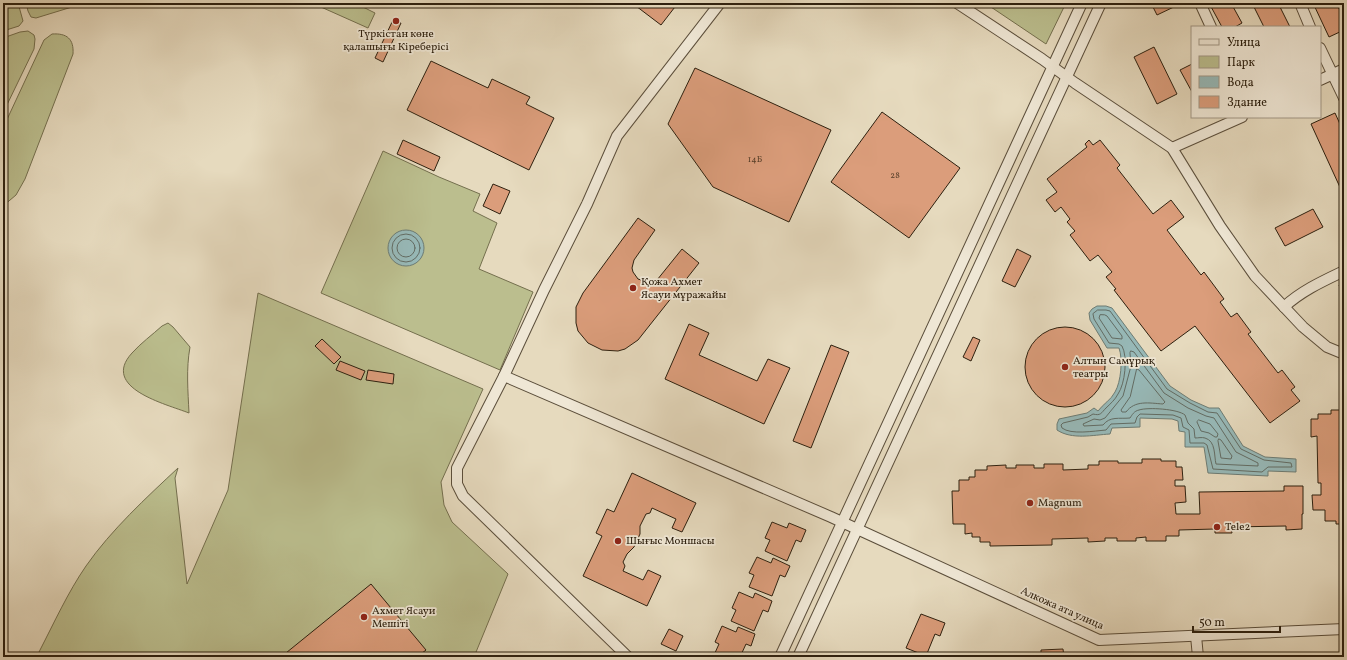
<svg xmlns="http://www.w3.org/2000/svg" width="1347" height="660" viewBox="0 0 1347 660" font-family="Vollkorn,serif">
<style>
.green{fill:#bbbe8e;stroke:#746f4e}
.water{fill:#97b9b8;stroke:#6d7c74}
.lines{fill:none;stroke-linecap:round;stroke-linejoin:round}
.shore{stroke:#626c64;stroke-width:1}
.building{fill:#db9d7b;stroke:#2d200f}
.minor-casing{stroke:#5b4e3b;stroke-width:12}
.minor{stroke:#efe7d5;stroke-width:10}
.poi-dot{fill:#8f2418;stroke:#efe7d5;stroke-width:1.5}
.labels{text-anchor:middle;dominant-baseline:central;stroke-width:3.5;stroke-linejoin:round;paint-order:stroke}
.number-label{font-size:9px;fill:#583f2a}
.poi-label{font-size:11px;fill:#2d200f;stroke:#efe7d5;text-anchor:start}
.street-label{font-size:11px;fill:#2d200f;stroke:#efe7d5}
</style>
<rect width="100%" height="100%" fill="#e6dabe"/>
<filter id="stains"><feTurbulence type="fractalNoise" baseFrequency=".005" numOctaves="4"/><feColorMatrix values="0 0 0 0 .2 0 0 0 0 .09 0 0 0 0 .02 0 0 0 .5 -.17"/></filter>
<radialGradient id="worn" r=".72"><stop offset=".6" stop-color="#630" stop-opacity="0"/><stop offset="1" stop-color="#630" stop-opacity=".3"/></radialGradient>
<g class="green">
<polygon points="5,3 18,3 23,21 19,26 3,31 3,4"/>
<polygon points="26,3 85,3 36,18 31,17 28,11"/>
<polygon points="312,3 355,3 375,13 368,28"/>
<polygon points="985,3 1048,3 1064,7 1046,44"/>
<polygon points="28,31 34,35 35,39 34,49 3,113 3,38 20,32"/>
<path d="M52 34C67 33 74 39 73 54L25 179 16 195 3 206V128L44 40Z"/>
<polygon points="383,151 439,177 480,194 473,211 497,223 479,269 533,292 500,370 321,293"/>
<path d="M258 293 483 389 441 482 444 505 452 522 508 574 474 657H47L39 652C54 623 68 592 86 566 111 530 147 497 178 468L175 478 187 584 228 490Z"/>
<path d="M168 323 173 327 190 347C186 369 188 391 189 413 166 404 100 388 132 353 141 343 152 335 162 326Z"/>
</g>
<g class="water">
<circle cx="406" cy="248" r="18"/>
<path d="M1097 306H1106L1112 308 1170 386 1191 400 1209 408H1219L1243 446 1265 457 1296 459V472L1268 471V476L1208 473 1204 447H1185V432L1179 431 1178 421 1172 419 1140 418V427L1112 428 1110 434C1093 435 1072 440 1057 430V424L1059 419 1087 413 1094 408 1098 411C1103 404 1111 400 1115 392 1121 382 1123 359 1119 348H1107L1090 320 1089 313 1092 309Z"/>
</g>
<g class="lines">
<g class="shore">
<circle cx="406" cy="248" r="14"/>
<circle cx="406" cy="248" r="9"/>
<path d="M1098 310H1106L1110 311 1167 389 1190 403 1208 412 1217 413 1241 449 1264 460 1291 463 1292 467H1268L1262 472 1213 469 1207 445 1204 443H1190L1189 430 1183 427 1181 418 1173 415 1140 414 1137 417 1135 423 1111 424 1106 430C1094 431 1071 435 1062 428L1061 425 1063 423 1088 417 1093 414C1101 416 1101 413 1106 408 1110 404 1115 400 1118 394 1125 384 1128 357 1122 346L1119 344 1109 343 1094 319 1093 314Z"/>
<polygon points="1105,315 1107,316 1122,336 1122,339 1112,338 1099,318 1100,315"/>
<path d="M1131 351 1134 352 1164 393 1188 408 1206 416 1214 418 1236 452 1258 463V466L1216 464C1214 456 1216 441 1205 438 1202 437 1198 438 1195 438L1194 429 1188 423 1185 415C1178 409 1148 407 1139 410 1134 411 1132 415 1130 418 1119 419 1110 416 1103 425L1084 426 1083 424 1094 419 1100 420 1105 418 1123 396 1131 366 1130 353Z"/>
<path d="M1137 369 1139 370 1165 402 1163 404C1149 403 1135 400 1126 412H1122L1121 410 1130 397Z"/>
<polygon points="1199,420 1210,424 1218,434 1217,437 1215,437 1209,433 1201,431 1197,422"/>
<polygon points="1219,439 1221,440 1232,456 1231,459 1221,458 1218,441"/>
</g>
</g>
<g class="building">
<polygon points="632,3 678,3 661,25"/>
<polygon points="1151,3 1177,3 1178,5 1157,15"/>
<polygon points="1209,3 1231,3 1242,23 1235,27 1222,27"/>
<polygon points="1252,3 1278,3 1290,27 1264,27"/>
<polygon points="1313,3 1336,3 1344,18 1344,30 1329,37"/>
<polygon points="393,20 401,23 383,62 375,58"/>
<polygon points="1154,47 1177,94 1157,104 1134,57"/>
<polygon points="431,61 488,88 492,79 530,97 526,104 554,118 529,170 407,110"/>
<polygon points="1192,64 1192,92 1180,70"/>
<polygon points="695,68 831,130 789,222 713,187 668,124"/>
<polygon points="882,112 960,168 909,238 831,182"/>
<polygon points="1335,113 1344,133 1344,196 1311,124"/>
<polygon points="403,140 440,157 434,171 397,154"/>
<polygon points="1089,140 1093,145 1100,140 1120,165 1117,168 1153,214 1171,200 1184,217 1167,230 1201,275 1204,272 1224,299 1220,302 1231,317 1237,313 1251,332 1248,334 1278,373 1282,370 1295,387 1291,390 1300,401 1270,423 1195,326 1161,351 1114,290 1116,289 1106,277 1112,272 1098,255 1090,261 1070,235 1075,231 1067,222 1070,219 1061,207 1055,212 1046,200 1057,192 1047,179 1087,147 1085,144"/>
<polygon points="493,184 510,191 500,214 483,206"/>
<polygon points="1313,209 1323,227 1285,246 1275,228"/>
<polygon points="638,218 655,230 634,260 632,268 633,272 638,279 647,282 657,280 682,249 699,263 638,340 625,349 618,351 602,350 588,343 578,331 576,323 576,307 583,293"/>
<polygon points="1017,249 1031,256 1015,287 1002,281"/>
<polygon points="1344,283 1344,297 1339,285"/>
<polygon points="689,324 709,333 699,355 757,381 768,359 790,368 764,424 665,379"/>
<circle cx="1065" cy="367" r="40"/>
<polygon points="973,337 980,340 971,361 963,357"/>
<polygon points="322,339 341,357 334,364 315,346"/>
<polygon points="831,345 849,352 811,448 793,441"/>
<polygon points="340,361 365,371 361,380 336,370"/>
<polygon points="368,370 394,374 393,384 366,380"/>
<polygon points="1331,410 1344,410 1344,524 1336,524 1336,521 1325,521 1325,510 1313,510 1312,495 1321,495 1321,483 1318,483 1317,436 1311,437 1311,419 1318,419 1318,414 1331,414"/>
<polygon points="1142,459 1161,459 1161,461 1176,461 1176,467 1182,467 1183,480 1175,480 1175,486 1185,486 1186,502 1175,503 1176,514 1200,514 1199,492 1284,491 1284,486 1303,486 1303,514 1302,514 1302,529 1286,530 1286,526 1231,527 1232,533 1215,533 1215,529 1179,530 1179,536 1166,536 1166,541 1146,541 1146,537 1136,538 1136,541 1117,541 1117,538 1105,538 1105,541 1088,542 1088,538 1052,539 1052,545 990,546 990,542 980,542 980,537 972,537 972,533 965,534 965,524 953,524 952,491 959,491 959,480 969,480 969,477 975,477 975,470 987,470 987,466 1006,465 1006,468 1016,468 1016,465 1034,465 1034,468 1044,468 1044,464 1063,464 1063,470 1088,469 1088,465 1099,465 1099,461 1118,461 1118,463 1142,463"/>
<polygon points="632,473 696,503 682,532 672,528 676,519 652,508 650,513 646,514 640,526 640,534 634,547 627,554 623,562 625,566 623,571 643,580 648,570 661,576 647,606 583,576 602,536 596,533 607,509 614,512"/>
<polygon points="772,522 787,528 789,523 806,530 801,542 796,540 787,561 765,551 770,540 765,538"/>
<polygon points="757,557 771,563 773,558 790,566 785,577 780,575 772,596 749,587 754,575 749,573"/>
<polygon points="371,584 426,650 417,657 281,657"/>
<polygon points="739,592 753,598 755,593 772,601 768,612 763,610 754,631 731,621 736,610 732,608"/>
<polygon points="921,614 945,623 940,636 935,634 926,656 906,648"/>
<polygon points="722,626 736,632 738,627 755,634 751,646 746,644 740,657 718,657 714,655 719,644 715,642"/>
<polygon points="669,629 683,636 676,651 661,644"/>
<polygon points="1063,649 1064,657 1041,657 1041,650"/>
</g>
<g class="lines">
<g class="minor-casing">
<g id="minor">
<polyline points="720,3 617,136 587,204 544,290 504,376 831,517 1099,640 1344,629"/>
<polyline points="957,3 1042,59 1075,83 1172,148 1220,226 1255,276 1303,327 1327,347 1344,354"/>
<polyline points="1200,3 1211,27"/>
<polyline points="1300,3 1310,27"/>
<polyline points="1320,48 1344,98"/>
<polyline points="1320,80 1344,69"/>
<polyline points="1172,148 1242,117"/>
<path d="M1284 307C1301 291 1323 281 1344 271"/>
<polyline points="504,376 457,468 457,484 463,496 628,657"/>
<polyline points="1196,636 1198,657"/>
<polyline points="780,657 1082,3"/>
<polyline points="798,657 1101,3"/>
</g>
</g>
<use href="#minor" class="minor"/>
</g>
<g class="poi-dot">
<circle cx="396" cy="21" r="4"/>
<circle cx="633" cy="288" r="4"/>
<circle cx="1065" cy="367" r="4"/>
<circle cx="1030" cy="503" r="4"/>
<circle cx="1217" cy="527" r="4"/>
<circle cx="618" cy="541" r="4"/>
<circle cx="364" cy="617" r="4"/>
</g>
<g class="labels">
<g class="number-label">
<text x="755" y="159">14Б</text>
<text x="895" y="175">28</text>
</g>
<g class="poi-label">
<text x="396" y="34" text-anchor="middle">Түркістан көне<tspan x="396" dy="13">қалашығы Кіреберісі</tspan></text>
<text x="641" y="282">Қожа Ахмет<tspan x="641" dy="13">Ясауи мұражайы</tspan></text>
<text x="1073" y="361">Алтын Самұрық<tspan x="1073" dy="13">театры</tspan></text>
<text x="1038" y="503">Magnum</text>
<text x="1225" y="527">Tele2</text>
<text x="626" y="541">Шығыс Моншасы</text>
<text x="372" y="611">Ахмет Ясауи<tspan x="372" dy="13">Мешіті</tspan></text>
</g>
<g class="street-label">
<text transform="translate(1062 609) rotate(24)">Алкожа ата улица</text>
</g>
</g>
<rect width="1347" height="660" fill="none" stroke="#e6dabe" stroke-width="16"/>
<rect x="4" y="4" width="1339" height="652" fill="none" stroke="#2d200f" stroke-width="2"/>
<rect x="8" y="8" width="1331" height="644" fill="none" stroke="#2d200f"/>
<rect x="1191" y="26" width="130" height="92" fill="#efe7d5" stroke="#a19786"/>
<rect x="1199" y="39" width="20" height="6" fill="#efe7d5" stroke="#a19786"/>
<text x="1227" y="46" font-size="12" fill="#2d200f">Улица</text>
<rect x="1199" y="56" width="20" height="12" fill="#bbbe8e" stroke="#a19786"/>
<text x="1227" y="66" font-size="12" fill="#2d200f">Парк</text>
<rect x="1199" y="76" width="20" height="12" fill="#97b9b8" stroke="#a19786"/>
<text x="1227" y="86" font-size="12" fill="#2d200f">Вода</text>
<rect x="1199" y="96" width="20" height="12" fill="#db9d7b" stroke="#a19786"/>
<text x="1227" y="106" font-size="12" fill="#2d200f">Здание</text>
<path d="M1193 626v6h87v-6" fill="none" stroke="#2d200f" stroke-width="2"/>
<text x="1199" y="626" font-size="12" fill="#2d200f" stroke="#efe7d5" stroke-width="3" paint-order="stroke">50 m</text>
<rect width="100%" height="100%" filter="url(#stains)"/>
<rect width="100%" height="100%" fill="url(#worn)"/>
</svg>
